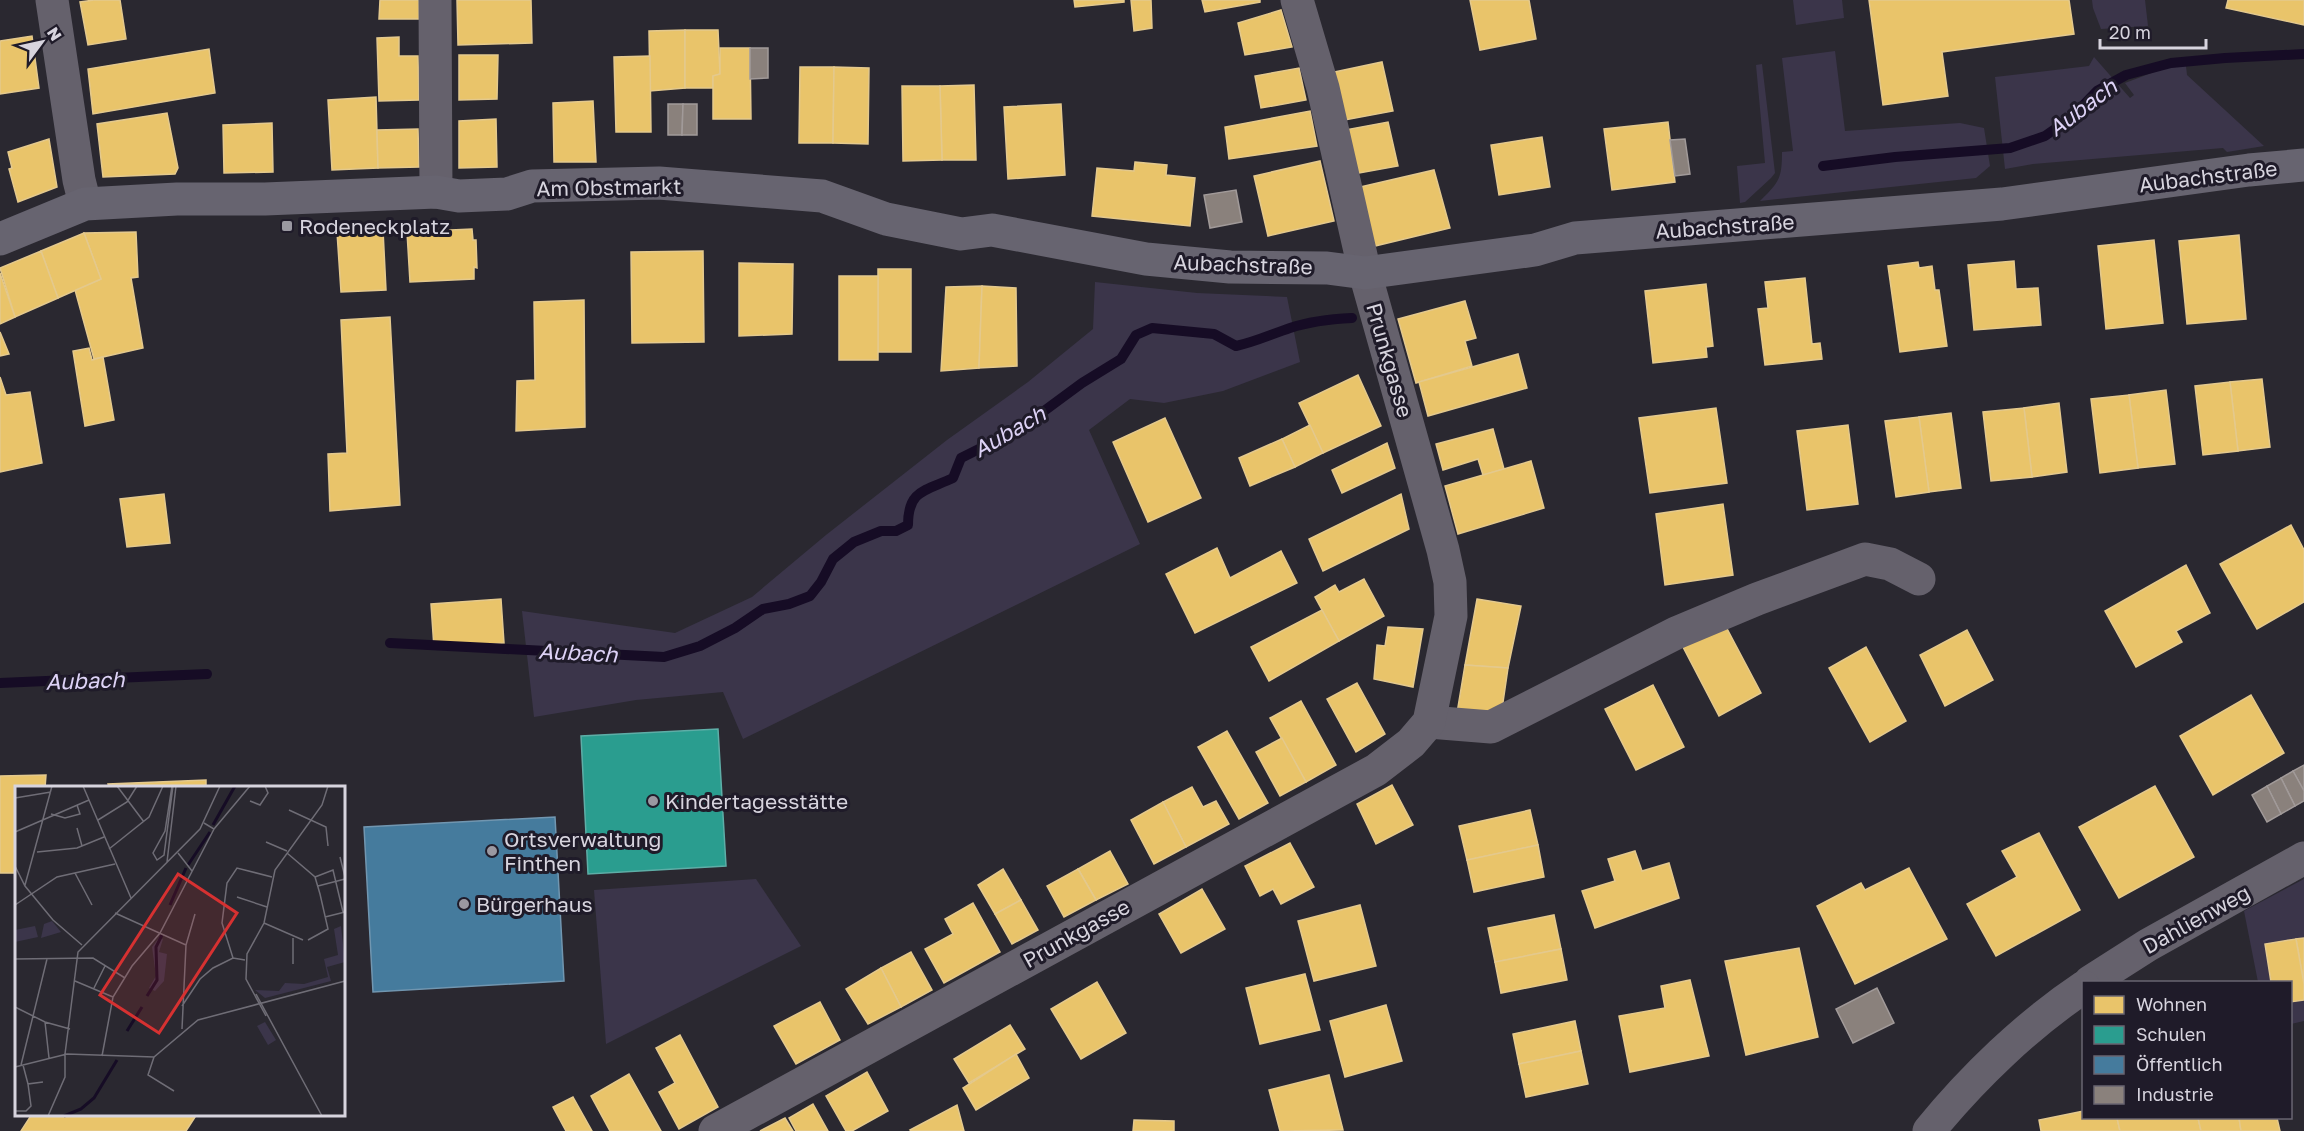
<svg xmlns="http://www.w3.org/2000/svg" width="2304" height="1131" viewBox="0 0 2304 1131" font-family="'Golos Text',sans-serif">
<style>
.green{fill:#3b354a}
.homes{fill:#e9c46a;stroke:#e4c98d;stroke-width:1.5}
.schools{fill:#2a9d8f;stroke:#5eaea7;stroke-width:1.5}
.public{fill:#457b9d;stroke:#7196b0;stroke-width:1.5}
.industry{fill:#8a817c;stroke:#a19a99;stroke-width:1.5}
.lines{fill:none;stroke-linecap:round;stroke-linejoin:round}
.stream{stroke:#160c25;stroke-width:10}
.minor{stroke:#65616c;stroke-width:33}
.secondary{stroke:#676470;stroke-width:33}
.poi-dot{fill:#9a98a1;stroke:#1f1b29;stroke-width:2}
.labels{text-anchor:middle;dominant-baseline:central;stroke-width:6;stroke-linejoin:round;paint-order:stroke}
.street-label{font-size:21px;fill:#d7d4de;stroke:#1f1b29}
.poi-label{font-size:21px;fill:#d7d4de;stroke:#1f1b29;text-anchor:start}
.water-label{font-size:22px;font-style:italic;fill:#ddd2f6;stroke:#1f1b29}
.inset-river{fill:none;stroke:#160c25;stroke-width:3}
.inset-road{fill:none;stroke:#6f6d76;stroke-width:1.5}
.view{fill:#d63131;fill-opacity:0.15;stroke:#d63131;stroke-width:3}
.inset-edge{fill:none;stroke:#d7d4de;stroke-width:3}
</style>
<rect width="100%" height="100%" fill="#2a2830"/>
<g class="green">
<polygon points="1793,0 1842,0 1844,18 1796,25"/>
<polygon points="2092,0 2145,0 2148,26 2101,29 2093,8"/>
<path d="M1835 51 1845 131 1960 123 1984 128 1990 166 1976 178 1760 201C1779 182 1782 179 1782 152L1793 151 1782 58Z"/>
<polygon points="2094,57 2130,98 2134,95 2125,83 2170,66 2186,66 2187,75 2264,146 2227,152 2223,148 2033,164 2005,169 1995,77 2089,66"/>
<polygon points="1762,64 1775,173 1771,178 1745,202 1740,203 1737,166 1765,163 1756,65"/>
<polygon points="1095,282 1197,293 1287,297 1300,362 1223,391 1164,403 1130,399 1089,430 1140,544 743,739 723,692 636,700 534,717 522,611 675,633 752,597 826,535 947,440 1028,382 1093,329"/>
<polygon points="756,879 801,946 606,1044 594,890"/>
<polygon points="2304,879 2304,1021 2291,1024 2290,982 2258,982 2244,911"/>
</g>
<g class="homes">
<polygon points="94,0 120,0 126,39 88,45 80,2"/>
<polygon points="380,0 419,0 419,19 379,19"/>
<polygon points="457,0 531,0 532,43 458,45"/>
<polygon points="1074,0 1124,0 1124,2 1075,7"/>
<polygon points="1131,0 1151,0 1152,28 1134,31"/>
<polygon points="1202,0 1260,0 1260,2 1205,12"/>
<polygon points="1470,0 1529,0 1536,39 1480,50"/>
<polygon points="1869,0 2069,0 2074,34 1942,52 1948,96 1883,105"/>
<polygon points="2228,0 2304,0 2304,25 2226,8"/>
<polygon points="1281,10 1292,47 1245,55 1238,23"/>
<polygon points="685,30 685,88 650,91 649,31"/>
<polygon points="685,30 718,30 720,74 713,76 713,88 685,88"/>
<polygon points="32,36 39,88 0,94 0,41"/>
<polygon points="399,37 399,56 418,56 419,100 379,101 377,38"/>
<polygon points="720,48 750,48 751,119 713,119 713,76 720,74"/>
<polygon points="209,49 215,93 93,114 88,69"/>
<polygon points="459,55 498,55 497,99 459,100"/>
<polygon points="650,56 651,132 616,132 614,57"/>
<polygon points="1382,62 1393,111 1345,120 1334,72"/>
<polygon points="800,67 834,67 833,143 799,143"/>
<polygon points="834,67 869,68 868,144 833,143"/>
<polygon points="1299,68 1306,100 1261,108 1255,76"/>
<polygon points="974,85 976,160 942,160 940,86"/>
<polygon points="902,86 940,86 942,160 903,161"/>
<polygon points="376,97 378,168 332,170 328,100"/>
<polygon points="593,101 596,162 554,162 553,103"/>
<polygon points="1061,104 1065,175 1008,179 1004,107"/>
<polygon points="1310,111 1317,146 1229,159 1225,127"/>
<polygon points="167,113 178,168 175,174 103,177 97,124"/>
<polygon points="496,119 497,167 459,168 459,121"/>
<polygon points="1388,122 1398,166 1354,174 1345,130"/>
<polygon points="1668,122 1675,182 1612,190 1604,129"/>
<polygon points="272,123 273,172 224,173 223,125"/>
<polygon points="418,129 419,167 378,168 377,130"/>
<polygon points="1542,137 1550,187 1499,195 1491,145"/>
<polygon points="49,139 57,187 18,202 9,169 12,168 8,152"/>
<polygon points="1320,161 1334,221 1268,236 1254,176"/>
<polygon points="1135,162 1167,165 1166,175 1195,178 1190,226 1092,216 1097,168 1134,171"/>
<polygon points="1434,170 1450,228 1375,246 1360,187"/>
<polygon points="472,229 473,240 476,240 477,268 474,267 474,279 410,282 407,232"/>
<polygon points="383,230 386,290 341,292 337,232"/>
<polygon points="136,232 138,277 131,278 143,348 94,359 75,290 101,279 84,233"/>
<polygon points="84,233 101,279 58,298 41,251"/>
<polygon points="2239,235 2246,319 2187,324 2179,241"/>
<polygon points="2154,240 2163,323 2106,329 2098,246"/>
<polygon points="41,251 58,298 15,317 0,268"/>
<polygon points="703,251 704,342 632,343 631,252"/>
<polygon points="2014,261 2016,289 2038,288 2041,325 1974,330 1968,265"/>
<polygon points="1918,262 1919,268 1932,266 1935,290 1939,290 1947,346 1900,352 1888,266"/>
<polygon points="739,263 793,264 792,334 739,336"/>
<rect x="878" y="269" width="33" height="83"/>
<polygon points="0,273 15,317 0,324"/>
<rect x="839" y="276" width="39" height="84"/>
<polygon points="1805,278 1812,344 1820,343 1822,359 1765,365 1758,309 1768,308 1765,282"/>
<polygon points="1706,284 1713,346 1706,347 1707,357 1653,363 1645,291"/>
<polygon points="982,286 979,368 941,371 946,287"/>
<polygon points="982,286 1016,288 1017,366 979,368"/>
<polygon points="584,300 585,427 516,431 517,381 535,380 534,302"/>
<polygon points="1465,301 1476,338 1465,341 1472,366 1416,383 1398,319"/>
<polygon points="390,317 400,505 330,511 328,454 347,453 341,320"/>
<polygon points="0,332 9,354 0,356"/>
<polygon points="89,348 92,360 103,357 114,420 85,426 73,351"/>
<polygon points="1518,354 1527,388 1428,416 1419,382"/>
<polygon points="1358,375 1381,426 1323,453 1299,403"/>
<polygon points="0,377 6,395 30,392 42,463 0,472"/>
<polygon points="2262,379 2270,447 2238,451 2230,382"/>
<polygon points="2230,382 2238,451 2203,455 2195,386"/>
<polygon points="2166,390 2175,464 2138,468 2129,395"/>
<polygon points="2129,395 2138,468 2100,473 2091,399"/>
<polygon points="2059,403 2067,472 2032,477 2024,408"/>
<polygon points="1716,408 1727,483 1650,493 1639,418"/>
<polygon points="2024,408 2032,477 1991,481 1983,412"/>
<polygon points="1951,413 1961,488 1929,492 1919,417"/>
<polygon points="1919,417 1929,492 1896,497 1885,421"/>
<polygon points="1165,418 1201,498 1148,522 1113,442"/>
<polygon points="1310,425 1323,453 1295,467 1282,439"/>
<polygon points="1848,425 1858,504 1807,510 1797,431"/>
<polygon points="1493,429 1504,469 1483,475 1478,459 1443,470 1436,444"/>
<polygon points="1282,439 1295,467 1250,486 1239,458"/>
<polygon points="1387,443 1395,468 1342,493 1332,470"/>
<polygon points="1531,461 1544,508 1458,534 1445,486"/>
<polygon points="164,494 170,543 127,547 120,499"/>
<polygon points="1401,494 1409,529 1323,571 1309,539"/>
<polygon points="1723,504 1733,575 1665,585 1656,514"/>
<polygon points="2291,525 2304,550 2304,602 2257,629 2220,564"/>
<polygon points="1217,548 1230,578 1281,551 1297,583 1195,633 1166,574"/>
<polygon points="2186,565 2210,613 2176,631 2182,642 2136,667 2105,611"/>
<polygon points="1364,579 1384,616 1339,641 1315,597 1335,585 1339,592"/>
<polygon points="501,599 504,643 434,648 431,604"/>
<polygon points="1477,599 1521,606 1508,668 1465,665"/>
<polygon points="1322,610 1339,641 1269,681 1251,647"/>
<polygon points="1724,623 1761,693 1719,716 1682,645"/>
<polygon points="1388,627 1423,629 1413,687 1374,679 1377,645 1385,646"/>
<polygon points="1967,630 1993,680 1945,706 1920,655"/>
<polygon points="1866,647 1906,721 1870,742 1829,668"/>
<polygon points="1465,665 1508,668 1501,716 1457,713"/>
<polygon points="1357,683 1385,734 1356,752 1327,699"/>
<polygon points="1653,685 1684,747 1636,770 1605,709"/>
<polygon points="2251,695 2284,753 2213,795 2180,736"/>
<polygon points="1301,701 1336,765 1306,782 1270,718"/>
<polygon points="1227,731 1268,803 1239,819 1198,747"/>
<polygon points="1282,738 1306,782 1280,796 1256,752"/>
<polygon points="46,775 45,788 16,788 16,873 0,873 0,776"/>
<polygon points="206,780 206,788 109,788 108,784"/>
<polygon points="1392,785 1413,825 1376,844 1357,804"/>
<polygon points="2155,786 2194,857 2119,898 2079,827"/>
<polygon points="1192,787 1203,807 1216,801 1229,824 1186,847 1163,802"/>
<polygon points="1163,802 1186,847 1154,864 1131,820"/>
<polygon points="1530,810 1538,845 1467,860 1459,826"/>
<polygon points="2039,833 2080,910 1996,956 1967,904 2017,877 2002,851"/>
<polygon points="1290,843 1314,887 1281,904 1273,889 1260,896 1245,866"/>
<polygon points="1538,845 1544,877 1474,892 1467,860"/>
<polygon points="1110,851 1128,884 1096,900 1078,869"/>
<polygon points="1635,851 1642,871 1669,863 1679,898 1595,928 1582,891 1615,881 1608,859"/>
<polygon points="1909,868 1947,939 1855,984 1817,906 1861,883 1865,890"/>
<polygon points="1003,869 1021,900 995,914 978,885"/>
<polygon points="1078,869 1096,900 1064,917 1047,886"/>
<polygon points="1202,889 1225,929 1181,953 1159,914"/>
<polygon points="1021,900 1038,930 1012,944 995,914"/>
<polygon points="973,903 1000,952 944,983 925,949 953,934 945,919"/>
<polygon points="1360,905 1376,966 1314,981 1298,921"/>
<polygon points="1554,915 1561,949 1495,962 1488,928"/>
<polygon points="2304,938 2304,984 2296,939"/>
<polygon points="2296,939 2304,984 2304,1000 2290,1002 2290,982 2271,982 2265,944"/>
<polygon points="1799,948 1818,1037 1746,1055 1725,961"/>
<polygon points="1561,949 1567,980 1501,993 1495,962"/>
<polygon points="911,952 932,990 901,1007 881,968"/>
<polygon points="881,968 901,1007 868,1024 846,989"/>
<polygon points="1305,974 1320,1030 1260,1044 1246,988"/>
<polygon points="1690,980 1709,1056 1630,1072 1619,1016 1665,1008 1661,986"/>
<polygon points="1097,982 1126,1033 1081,1059 1051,1009"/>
<polygon points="820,1002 840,1040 796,1064 774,1026"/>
<polygon points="1386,1005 1402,1061 1345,1077 1330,1021"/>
<polygon points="1575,1021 1581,1051 1519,1064 1513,1034"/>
<polygon points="1010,1025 1025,1049 969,1083 954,1059"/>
<polygon points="680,1035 718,1107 679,1129 659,1092 675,1083 656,1048"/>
<polygon points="1581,1051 1588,1084 1526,1097 1519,1064"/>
<polygon points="1016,1054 1029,1078 976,1110 963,1088"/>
<polygon points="867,1072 888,1111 852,1131 846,1131 826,1096"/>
<polygon points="629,1074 661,1131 610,1131 591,1096"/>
<polygon points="1329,1075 1343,1130 1280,1131 1269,1090"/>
<polygon points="573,1097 592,1131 566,1131 553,1107"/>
<polygon points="813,1104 828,1131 796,1131 789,1118"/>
<polygon points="957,1105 964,1131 911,1131 910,1130"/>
<polygon points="2084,1111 2084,1118 2117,1118 2120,1131 2041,1131 2039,1120"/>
<polygon points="32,1114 192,1114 195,1117 186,1131 21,1131"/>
<polygon points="785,1118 793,1131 760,1131"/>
<polygon points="2117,1118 2198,1118 2201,1131 2120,1131"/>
<polygon points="2198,1118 2239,1118 2241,1131 2201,1131"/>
<polygon points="2239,1118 2277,1118 2280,1131 2241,1131"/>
<polygon points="1134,1120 1174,1121 1174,1131 1133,1131"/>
</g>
<polygon class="schools" points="718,729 726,866 588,874 581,736"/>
<polygon class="public" points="555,817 564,981 373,992 364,827"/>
<g class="industry">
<polygon points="750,48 768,48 768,78 750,79"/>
<polygon points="668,104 683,104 682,135 668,135"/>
<polygon points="683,104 697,104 697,135 682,135"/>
<polygon points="1685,139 1690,174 1675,176 1670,140"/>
<polygon points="1236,190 1242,222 1210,228 1204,195"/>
<polygon points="2304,765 2304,791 2293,771"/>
<polygon points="2293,771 2304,791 2304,801 2295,806 2281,778"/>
<polygon points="2281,778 2295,806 2281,814 2267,786"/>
<polygon points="2267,786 2281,814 2267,822 2252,795"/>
<polygon points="1877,988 1894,1023 1853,1043 1836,1009"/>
</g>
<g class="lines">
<g class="stream">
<polyline points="1823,166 1895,157 2010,148 2045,136 2072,117 2097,91 2126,75 2171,63 2225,58 2304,54"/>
<path d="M390 643 664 657 700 646 735 628 763 609 789 604 810 596 821 582 833 559 854 542 881 531H896L908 525C908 490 925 491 953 478L961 458 1021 428 1082 383 1121 359 1136 335 1152 328 1214 334 1236 346C1255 342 1272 334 1290 328 1311 321 1331 319 1352 318"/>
<polyline points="0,683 207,674"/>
</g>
<g class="minor">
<polyline points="52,0 79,180 85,204"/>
<polyline points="435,0 436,192"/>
<polyline points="1429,722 1491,727 1676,633 1757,599 1865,559 1890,564 1919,579"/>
<polyline points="2090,982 2148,945 2304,858"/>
<polyline points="715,1131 1376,770 1411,743 1429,722 1451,616 1450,582 1443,550 1365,273 1323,88 1297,0"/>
<path d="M1929 1131C1972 1078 2027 1025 2084 987"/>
</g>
<polyline class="secondary" points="0,239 85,204 177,199 265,199 436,192 459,196 507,194 532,186 659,183 822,196 886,219 961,234 992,230 1146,259 1230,267 1327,268 1365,273 1535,250 1575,238 2002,204 2249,170 2304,165"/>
</g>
<g class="poi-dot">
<rect x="281" y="220" width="12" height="12" rx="3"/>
<circle cx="653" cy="801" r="6"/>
<circle cx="492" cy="851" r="6"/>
<circle cx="464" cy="904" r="6"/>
</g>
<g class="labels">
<g class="street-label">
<text transform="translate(2208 176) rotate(-7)">Aubachstraße</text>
<text transform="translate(609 187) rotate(-1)">Am Obstmarkt</text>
<text transform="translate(1725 226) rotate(-4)">Aubachstraße</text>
<text transform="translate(1243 264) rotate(2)">Aubachstraße</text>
<text transform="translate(1390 360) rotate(74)">Prunkgasse</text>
<text transform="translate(2196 919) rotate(-29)">Dahlienweg</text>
<text transform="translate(1076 933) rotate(-29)">Prunkgasse</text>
</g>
<g class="poi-label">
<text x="299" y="226">Rodeneckplatz</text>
<text x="665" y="801">Kindertagesstätte</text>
<text x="504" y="839">Ortsverwaltung<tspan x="504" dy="24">Finthen</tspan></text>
<text x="476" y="904">Bürgerhaus</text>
</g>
<g class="water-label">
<text transform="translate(2082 107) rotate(-37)">Aubach</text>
<text transform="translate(1009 431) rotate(-30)">Aubach</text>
<text transform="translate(578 652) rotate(3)">Aubach</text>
<text transform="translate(85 680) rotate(-2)">Aubach</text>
</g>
</g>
<g transform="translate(15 786)">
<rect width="330" height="330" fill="#2a2830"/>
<path d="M37 135 46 146 26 152 29 138ZM20 140 23 151 0 156V144ZM326 140 330 176 312 181 316 195 250 212 240 204 264 205 270 197 289 198 313 191 309 173 323 169 319 143ZM144 152 148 153 144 166 152 168 149 195 140 205 134 202 141 190 137 161ZM250 236 261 254 253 259 242 240Z" fill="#3b354a"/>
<path class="inset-river" d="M198 39 220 0M173 79 195 46M155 119 171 82M132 210 142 194 141 161 147 149M112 245 127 221M49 330 66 323 79 312 102 274"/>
<path class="inset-road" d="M68 0 116 112M102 0 129 36M157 0 150 45 138 67 142 74 149 69 158 0M0 12 36 6M235 15 245 19 253 7 250 0M274 24 311 41 313 60M36 28 50 32 65 28 62 19M83 34 112 16 122 0M62 42 67 60M199 43 235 0M0 46 74 14M251 56 272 65M94 63 134 31 148 0M22 66 62 62 89 51M163 67 177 85M272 67 300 91 305 108 313 143 293 154M325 71 330 91M152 76 161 0M0 80 10 100 38 134 67 159M60 87 77 119M300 91 318 84 328 126M10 99 37 0M303 100 330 93M222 111 252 121M0 119 42 91 100 78M100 127 171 159 167 243M310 131 330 126M249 137 288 154M278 152V178M171 159 180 128M218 172 207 137 212 97 222 82 257 91M0 173 78 172 110 192M60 195 98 211M79 202 90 180M241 208 307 330M167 220 185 193 198 182 218 172 230 174M0 221 30 236 55 243M251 230 231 193 232 168 249 137 260 84 307 19 313 0M30 236 34 272M50 268 63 166 185 43 205 0M87 270 98 211 117 180 145 147 197 47 199 43 189 37M139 271 133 289 159 305M6 279 32 173M8 279 13 298M0 281 52 268 139 271 183 234 330 195M0 325H11L16 320 13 298 28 296M33 330 50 291V269"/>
<path class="view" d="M163 88 222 127 144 247 85 209Z"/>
<rect width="330" height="330" class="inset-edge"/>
</g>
<rect x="2082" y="981" width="210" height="138" fill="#1f1b29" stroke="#696571" stroke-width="1.5"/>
<rect x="2094" y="996" width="30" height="18" fill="#e9c46a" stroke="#696571" stroke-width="1.5"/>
<text x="2136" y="1011" font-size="18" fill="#d7d4de">Wohnen</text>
<rect x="2094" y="1026" width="30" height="18" fill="#2a9d8f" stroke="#696571" stroke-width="1.5"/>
<text x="2136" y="1041" font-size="18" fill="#d7d4de">Schulen</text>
<rect x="2094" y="1056" width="30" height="18" fill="#457b9d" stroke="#696571" stroke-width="1.5"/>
<text x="2136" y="1071" font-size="18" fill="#d7d4de">Öffentlich</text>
<rect x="2094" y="1086" width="30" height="18" fill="#8a817c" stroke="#696571" stroke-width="1.5"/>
<text x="2136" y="1101" font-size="18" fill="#d7d4de">Industrie</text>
<g transform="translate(42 42) rotate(57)" stroke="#1f1b29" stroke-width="4.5" paint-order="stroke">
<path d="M0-4.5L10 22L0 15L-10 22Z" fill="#d7d4de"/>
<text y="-9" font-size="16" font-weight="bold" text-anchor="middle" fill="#d7d4de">N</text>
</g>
<path d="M2100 39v9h106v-9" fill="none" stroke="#d7d4de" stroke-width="3"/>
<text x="2109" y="39" font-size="18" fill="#d7d4de" stroke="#1f1b29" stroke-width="4.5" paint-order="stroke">20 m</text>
</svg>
